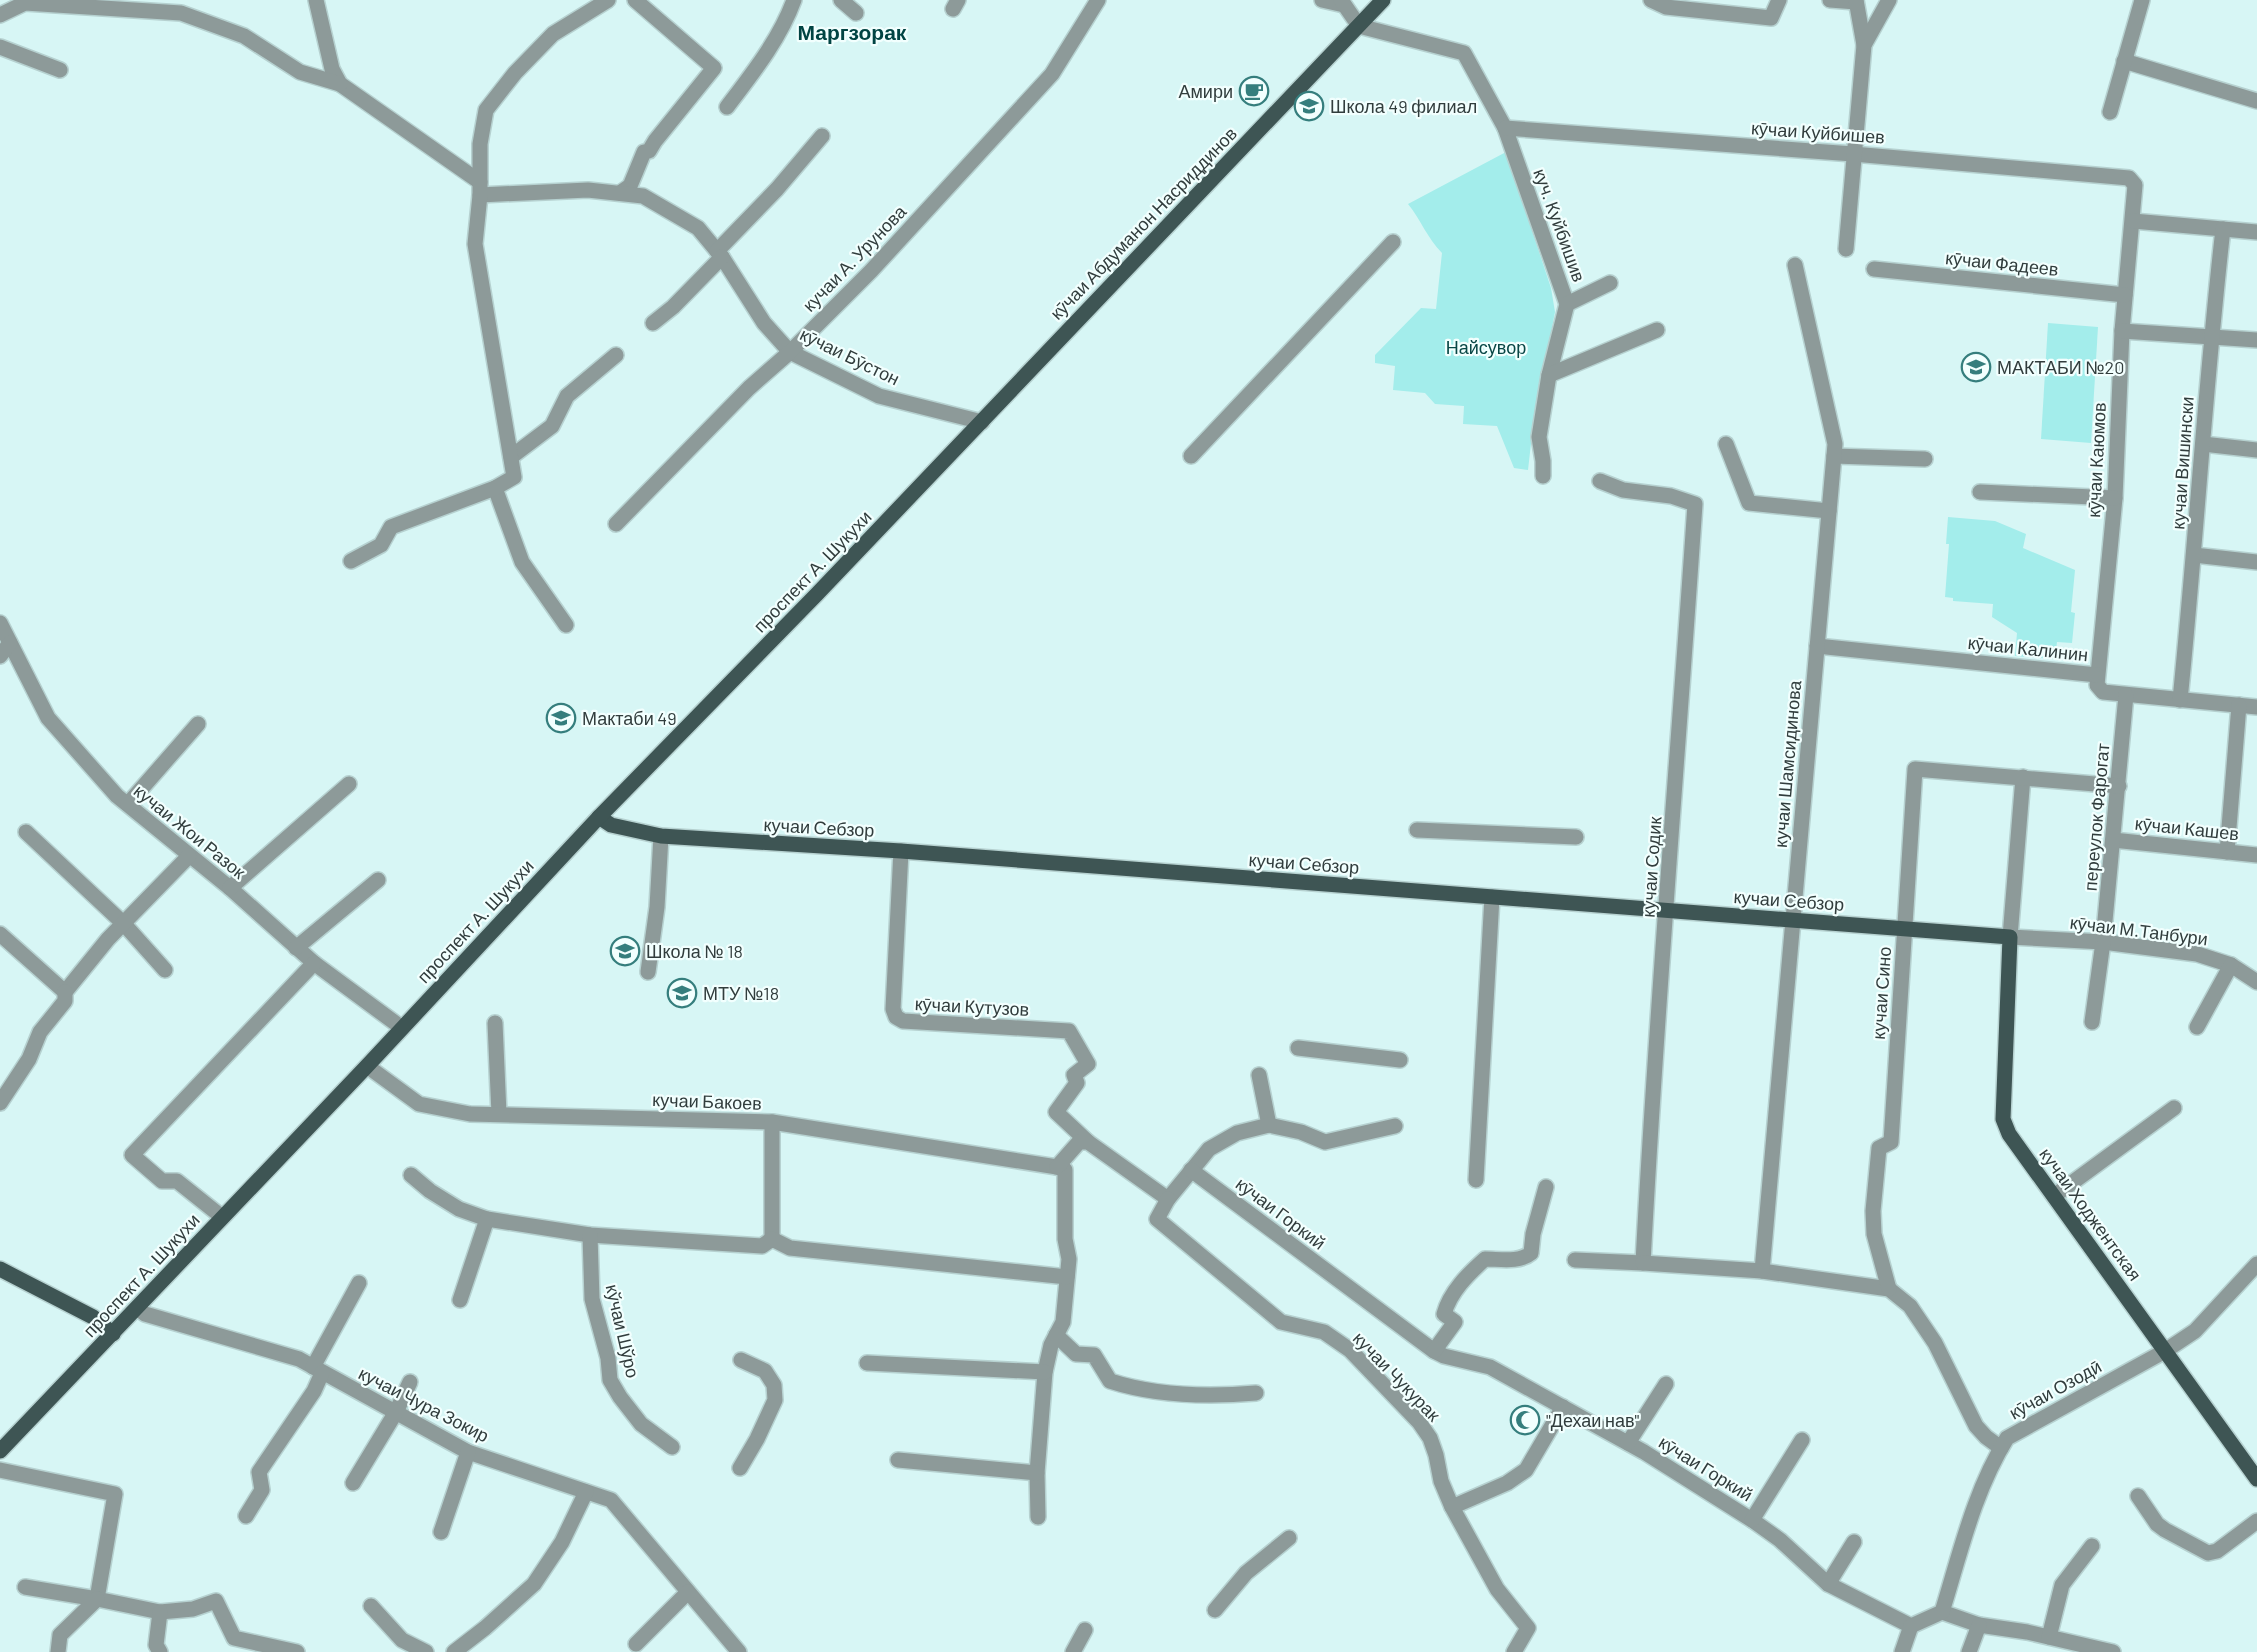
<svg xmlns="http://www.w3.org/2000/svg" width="2257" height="1652" viewBox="0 0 2257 1652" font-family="Barlow,sans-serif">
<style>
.green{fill:#a3edeb}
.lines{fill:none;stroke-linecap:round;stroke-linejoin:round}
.minor-casing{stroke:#b6d1d0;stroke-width:18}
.major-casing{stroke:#b6d1d0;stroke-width:18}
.minor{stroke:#8d9a99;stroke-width:15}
.major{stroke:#3e5554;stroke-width:15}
.labels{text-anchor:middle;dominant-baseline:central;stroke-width:4.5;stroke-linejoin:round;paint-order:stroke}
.poi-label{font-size:18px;fill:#313d3d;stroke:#f2fffe;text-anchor:start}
.street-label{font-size:18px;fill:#313d3d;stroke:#f2fffe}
.park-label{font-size:18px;fill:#084746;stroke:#f2fffe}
.quarter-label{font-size:21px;font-weight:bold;fill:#004443;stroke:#f2fffe}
</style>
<rect width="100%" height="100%" fill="#d7f6f5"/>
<g class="green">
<path d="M1506 152 1551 288 1555 312 1533 426 1528 470 1514 468 1497 426 1463 424 1464 406 1435 404 1425 393 1393 390 1395 366 1375 363V355L1421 308 1436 309 1442 253C1427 238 1421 220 1408 204Z"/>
<polygon points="2048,323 2098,327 2091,443 2041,439"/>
<polygon points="1948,517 1995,521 2026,534 2023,548 2075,570 2071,612 2075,613 2072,643 2057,642 2055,659 2015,656 2017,633 1992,617 1993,604 1953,601 1953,598 1945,597 1949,544 1946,544"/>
</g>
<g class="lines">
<g class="minor-casing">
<g id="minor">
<polyline points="316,0 332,69 340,84 480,182"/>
<polyline points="841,0 856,13"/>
<polyline points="1322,0 1344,5"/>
<polyline points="1341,0 1359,26 1464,53 1505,128 1567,304 1549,375 1539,437 1543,461 1543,476"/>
<polyline points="1651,0 1666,7 1771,18 1779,0"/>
<polyline points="1830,0 1856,2"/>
<polyline points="1856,0 1864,45"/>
<polyline points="953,9 958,0"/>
<polyline points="0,15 25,3 181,13 244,36 300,72 340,84"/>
<polyline points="0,47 60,70"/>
<polyline points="2124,61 2257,101"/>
<path d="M727 107C752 74 780 39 794 0"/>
<polyline points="2110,112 2142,0"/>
<polyline points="1505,128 1853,154 2129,178 2135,185 2122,331 2115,498 2097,685 2103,692 2257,707"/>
<polyline points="620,193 630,186 644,152 649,151 655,141 714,68 635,0"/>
<polyline points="480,195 588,190 643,196 698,228 722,257 764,323 790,352 879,396 982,422"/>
<polyline points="2133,221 2257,232"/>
<polyline points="1846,249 1864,45 1889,0"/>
<polyline points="717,251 777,189 822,136"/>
<polyline points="1874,269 2125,295"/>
<polyline points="1567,304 1610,283"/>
<polyline points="653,323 673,307 722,257"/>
<polyline points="2122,331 2257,340"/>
<polyline points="1549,375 1657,330"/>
<polyline points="1726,444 1749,503 1829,511"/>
<polyline points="2203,444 2257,450"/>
<polyline points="1191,456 1393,242"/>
<polyline points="1834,456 1925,459"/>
<polyline points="511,457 552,426 567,396 616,355"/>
<polyline points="495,488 522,562 566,625"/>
<polyline points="1980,492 2115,498"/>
<polyline points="616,524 749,388 790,352 871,271 1052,74 1098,0"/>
<polyline points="2194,555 2257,562"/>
<polyline points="351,561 381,545 391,527 495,488 514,477 475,244 480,195 480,144 486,110 515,73 553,34 608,0"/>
<polyline points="0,623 48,718 117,796 230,888 314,963 402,1028"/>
<polyline points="1817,646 2097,675"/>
<polyline points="0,656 10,643"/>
<path d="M2180 700C2196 543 2205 385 2223 229"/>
<polyline points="2023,777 2010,937 2103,942 2197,954 2231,965 2257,982"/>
<polyline points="128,804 198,724"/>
<polyline points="1417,830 1576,837"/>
<polyline points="26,832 124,924 165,970"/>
<polyline points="2113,840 2257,855"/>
<polyline points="901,851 893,1009 896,1017 903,1021 1069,1031 1088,1064 1074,1075 1077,1083 1056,1112 1088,1142"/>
<polyline points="2227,852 2239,705"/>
<polyline points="230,888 349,784"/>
<polyline points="0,934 65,992 108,939 189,856"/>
<polyline points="296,948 378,880"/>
<polyline points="648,972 657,907 661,836"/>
<polyline points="2092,1022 2103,942 2126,695"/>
<polyline points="495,1023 499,1114"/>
<polyline points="2197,1027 2231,965"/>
<polyline points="1298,1048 1400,1060"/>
<polyline points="367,1066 419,1104 470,1114 772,1122 1057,1167 1065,1170 1065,1239 1069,1259 1063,1322 1051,1345 1045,1372 1037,1473 1038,1517"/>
<polyline points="1259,1075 1269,1125"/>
<polyline points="0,1103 29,1059 40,1032 65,1001 65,992"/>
<polyline points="772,1122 772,1239"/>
<polyline points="1057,1167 1079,1142 1088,1142 1168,1199 1209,1149 1237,1133 1269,1125 1301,1132 1325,1142 1395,1126"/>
<polyline points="1191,1170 1434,1351 1444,1356 1490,1367 1644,1452 1752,1520 1780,1540 1828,1584 1911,1626"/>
<polyline points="411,1175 430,1191 459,1209 487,1219 590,1235 762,1246 772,1239 790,1248 1067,1277"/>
<polyline points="1476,1180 1492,897"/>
<polyline points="2054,1196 2174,1108"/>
<polyline points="1168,1199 1157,1219 1281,1322 1324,1332 1350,1350 1419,1422 1430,1438 1436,1455 1441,1481 1452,1507 1497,1589 1528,1628 1514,1652"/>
<polyline points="222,1217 177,1181 162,1181 132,1155 314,963"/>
<polyline points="590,1235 592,1299 608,1358 610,1380 620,1397 641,1424 672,1447"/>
<path d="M1575 1260 1643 1263C1656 1010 1678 757 1695 504L1671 496 1623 490 1600 481"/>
<polyline points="1643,1263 1762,1271 1889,1289 1910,1306 1935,1343 1976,1426 1986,1437 2001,1448"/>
<polyline points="1762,1271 1835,444 1795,265"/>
<polyline points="1889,1289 1874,1234 1873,1211 1879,1148 1891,1142 1915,769 2119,786"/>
<polyline points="460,1300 487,1219"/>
<polyline points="137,1308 145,1314 299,1359 468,1452 611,1500 739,1652"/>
<path d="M1056 1335 1076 1354 1094 1355 1110 1381C1156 1396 1208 1397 1256 1393"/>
<path d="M1434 1351 1455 1322 1444 1314C1450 1292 1468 1274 1485 1259 1500 1259 1519 1263 1531 1253L1533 1234 1546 1187"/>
<polyline points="867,1363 1045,1372"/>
<polyline points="313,1367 359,1283"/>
<polyline points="1628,1443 1666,1384"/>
<polyline points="898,1460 1037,1473"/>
<polyline points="740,1468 757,1439 775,1400 774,1385 765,1371 741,1360"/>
<polyline points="0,1470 115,1494 97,1599 160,1612 193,1609 216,1601 234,1638 297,1652"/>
<polyline points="353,1483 396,1412 410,1382"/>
<polyline points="2138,1496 2157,1524 2165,1530 2208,1553 2217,1551 2257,1521"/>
<polyline points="1452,1507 1507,1483 1526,1470 1563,1407"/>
<polyline points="246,1516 262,1490 259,1472 314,1391 322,1373"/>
<polyline points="1752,1520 1802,1440"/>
<polyline points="441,1532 468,1452"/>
<polyline points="1828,1584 1854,1542"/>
<polyline points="25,1587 97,1599"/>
<polyline points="371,1606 402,1640 426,1652"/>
<polyline points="1215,1610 1246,1573 1289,1538"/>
<polyline points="1942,1612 1979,1625 2027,1632 2113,1652"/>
<polyline points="2049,1637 2062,1585 2092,1546"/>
<polyline points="636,1644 688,1592"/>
<polyline points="58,1652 60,1635 97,1599"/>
<polyline points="160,1652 156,1645 160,1612"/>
<polyline points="454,1652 485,1628 534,1584 562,1542 586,1492"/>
<polyline points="1073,1652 1085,1630"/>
<path d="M1902 1652 1911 1626 1942 1612C1960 1554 1974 1491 2007 1438L2165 1351 2195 1331 2257 1264"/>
<polyline points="1969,1652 1979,1625"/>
</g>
</g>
<g class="major-casing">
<g id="major">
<polyline points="599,817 611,825 661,836 901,851 2010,937 2003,1119 2009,1134 2257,1479"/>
<polyline points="0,1269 93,1317 113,1334"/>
<polyline points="0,1451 367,1066 599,817 817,594 1383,0"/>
</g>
</g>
<use href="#minor" class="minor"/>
<use href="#major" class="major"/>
</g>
<defs>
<g id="cafe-ring" transform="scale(1.5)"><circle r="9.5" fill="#f2fffe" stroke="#357e7d" stroke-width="1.5"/><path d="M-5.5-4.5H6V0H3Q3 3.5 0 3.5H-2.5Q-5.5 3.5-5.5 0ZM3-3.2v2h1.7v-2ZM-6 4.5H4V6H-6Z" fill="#357e7d"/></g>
<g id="school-ring" transform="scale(1.5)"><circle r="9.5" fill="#f2fffe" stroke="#357e7d" stroke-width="1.5"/><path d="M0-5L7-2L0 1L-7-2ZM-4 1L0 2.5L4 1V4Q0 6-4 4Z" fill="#357e7d"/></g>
<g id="mosque-ring" transform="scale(1.5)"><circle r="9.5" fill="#f2fffe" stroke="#357e7d" stroke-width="1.5"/><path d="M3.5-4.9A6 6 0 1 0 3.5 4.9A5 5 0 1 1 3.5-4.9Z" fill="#357e7d"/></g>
</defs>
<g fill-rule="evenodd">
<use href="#cafe-ring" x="1254" y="91"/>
<use href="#school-ring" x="1309" y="106"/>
<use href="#school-ring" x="1976" y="367"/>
<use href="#school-ring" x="561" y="718"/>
<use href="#school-ring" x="625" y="951"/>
<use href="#school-ring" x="682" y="993"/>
<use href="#mosque-ring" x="1525" y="1420"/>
</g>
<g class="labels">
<g class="poi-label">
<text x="1233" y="91" text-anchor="end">Амири</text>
<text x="1330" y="106">Школа 49 филиал</text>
<text x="1997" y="367">МАКТАБИ №20</text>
<text x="582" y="718">Мактаби 49</text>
<text x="646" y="951">Школа № 18</text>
<text x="703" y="993">МТУ №18</text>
<text x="1546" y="1420">"Дехаи нав"</text>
</g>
<g class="street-label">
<text transform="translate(1818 132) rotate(4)">кӯчаи Куйбишев</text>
<text transform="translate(1143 223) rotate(-46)">кӯчаи Абдуманон Насриддинов</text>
<text transform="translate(1560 225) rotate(70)">куч. Куйбишив</text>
<text transform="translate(854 258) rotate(-46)">кучаи А. Урунова</text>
<text transform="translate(2002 263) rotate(6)">кӯчаи Фадеев</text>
<text transform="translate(850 356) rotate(26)">кӯчаи Бӯстон</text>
<text transform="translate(2096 460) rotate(-87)">кӯчаи Каюмов</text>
<text transform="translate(2182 463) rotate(-86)">кучаи Вишински</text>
<text transform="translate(812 571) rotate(-46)">проспект А. Шукухи</text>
<text transform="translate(2028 648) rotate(6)">кӯчаи Калинин</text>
<text transform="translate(1787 764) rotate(-85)">кучаи Шамсидинова</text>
<text transform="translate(2096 817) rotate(-85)">переулок Фарогат</text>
<text transform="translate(819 827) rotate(3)">кучаи Себзор</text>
<text transform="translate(2187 828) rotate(6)">кӯчаи Кашев</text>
<text transform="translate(190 831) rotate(39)">кучаи Жои Разок</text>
<text transform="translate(1304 863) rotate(4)">кучаи Себзор</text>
<text transform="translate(1651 867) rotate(-86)">кучаи Содик</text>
<text transform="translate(1789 900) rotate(4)">кучаи Себзор</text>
<text transform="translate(475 921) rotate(-47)">проспект А. Шукухи</text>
<text transform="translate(2139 930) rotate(7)">кӯчаи М.Танбури</text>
<text transform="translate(1881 993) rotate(-86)">кучаи Сино</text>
<text transform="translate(972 1006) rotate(3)">кӯчаи Кутузов</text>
<text transform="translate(707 1101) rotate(2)">кучаи Бакоев</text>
<text transform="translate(1281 1213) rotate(37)">кӯчаи Горкий</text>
<text transform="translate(2091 1214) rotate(54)">кучаи Ходжентская</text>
<text transform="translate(141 1275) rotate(-47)">проспект А. Шукухи</text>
<text transform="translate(623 1331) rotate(77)">кўчаи Шўро</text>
<text transform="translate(1397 1376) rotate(46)">кучаи Чукурак</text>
<text transform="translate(2055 1389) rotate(-29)">кӯчаи Озодӣ</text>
<text transform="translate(424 1404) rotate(27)">кучаи Чура Зокир</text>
<text transform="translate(1706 1468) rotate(32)">кӯчаи Горкий</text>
</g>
<g class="park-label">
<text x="1486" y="347">Найсувор</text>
</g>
<g class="quarter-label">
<text x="852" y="31">Маргзорак</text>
</g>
</g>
</svg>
